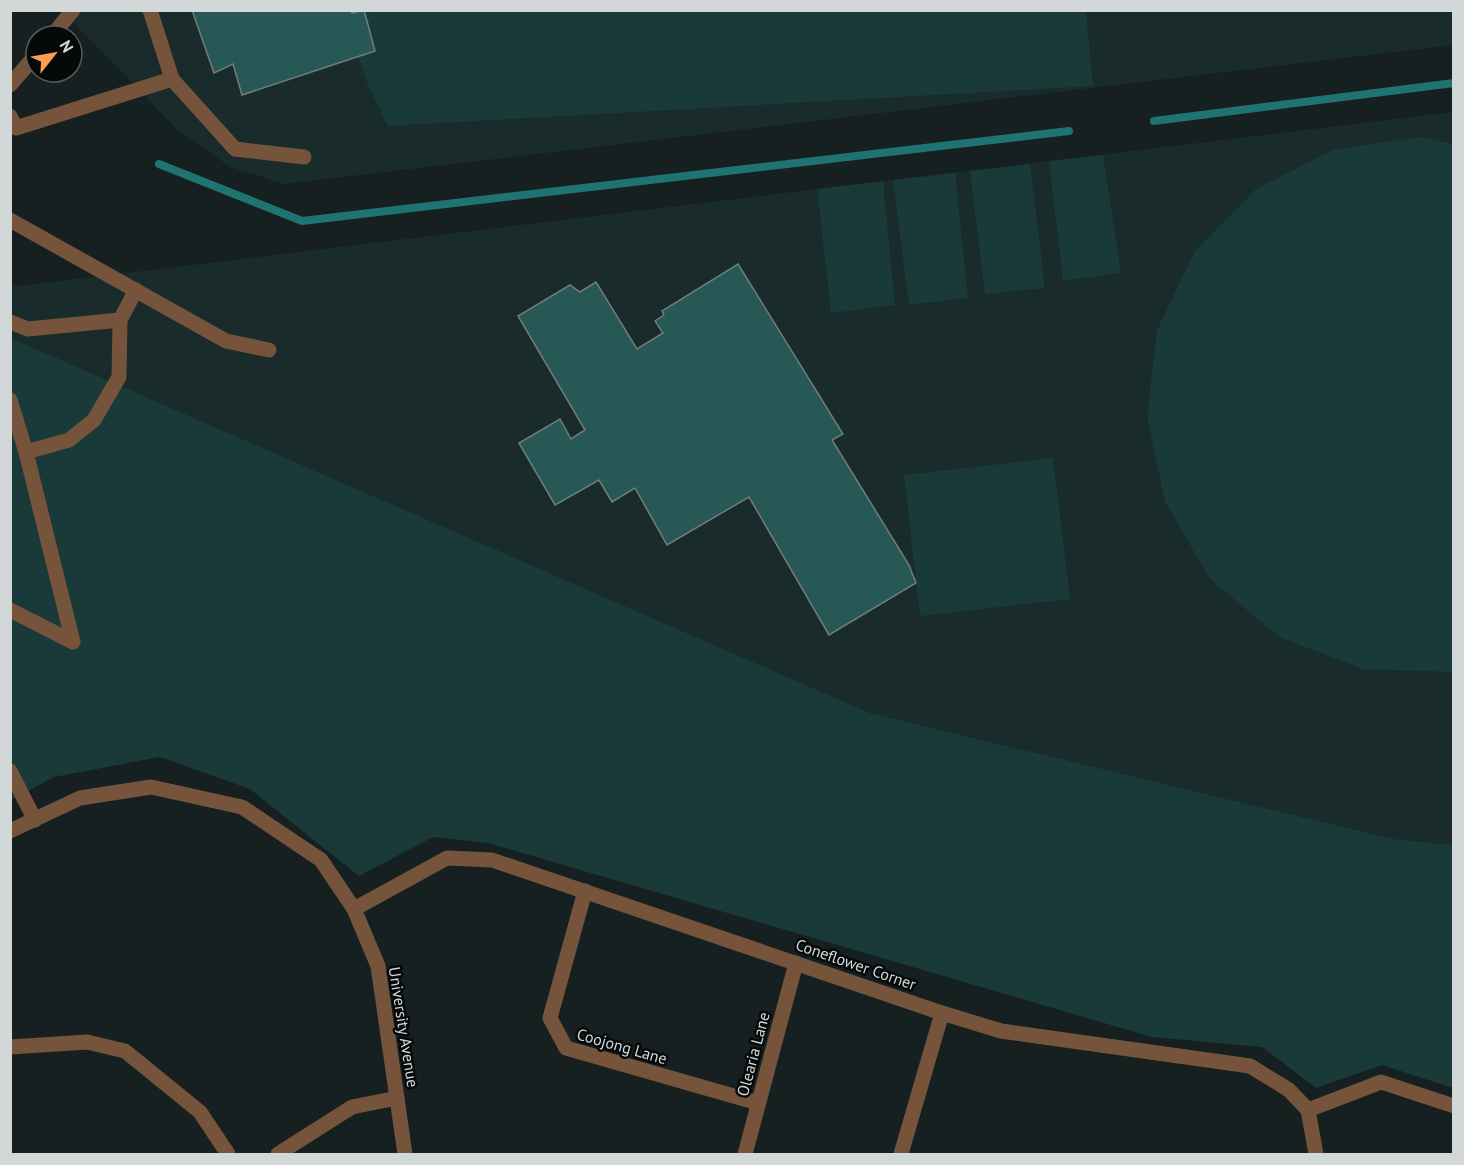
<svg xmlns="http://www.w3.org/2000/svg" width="1464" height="1165" viewBox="0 0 1464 1165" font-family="'PT Sans',sans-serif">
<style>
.built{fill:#192b2b}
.green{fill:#193a39}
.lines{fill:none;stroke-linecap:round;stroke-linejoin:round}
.stream{stroke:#1f7371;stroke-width:8}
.building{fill:#285856;stroke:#717d7c;stroke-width:1.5}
.minor{stroke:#75543b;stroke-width:15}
.labels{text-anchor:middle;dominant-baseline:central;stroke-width:5;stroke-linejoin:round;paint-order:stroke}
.street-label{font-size:16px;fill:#d2d8d8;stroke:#060909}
</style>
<rect width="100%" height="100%" fill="#162020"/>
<g class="built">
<polygon points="1453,10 1454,45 284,184 230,167 179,131 62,11"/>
<polygon points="1453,112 1453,845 1394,839 870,713 11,338 10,287"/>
</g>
<g class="green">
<polygon points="343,11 1086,11 1093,86 388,126 368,85"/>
<polygon points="1419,137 1453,144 1452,672 1363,669 1279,637 1210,579 1165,502 1147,416 1157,330 1195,251 1256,189 1333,150"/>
<polygon points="1103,155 1121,273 1063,281 1049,161"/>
<polygon points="1030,164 1045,288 985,294 970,171"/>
<polygon points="955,173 968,298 909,305 893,180"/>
<polygon points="883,181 895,305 831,313 817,189"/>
<polygon points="11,338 870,713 1394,839 1453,845 1453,1088 1382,1065 1316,1088 1262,1047 1152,1037 488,843 433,837 359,876 250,789 160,757 54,777 11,800"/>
<polygon points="1053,458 1070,599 920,616 904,475"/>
</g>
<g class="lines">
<g class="stream">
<polyline points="1154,121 1454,83"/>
<polyline points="159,164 302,221 1069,131"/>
</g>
</g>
<g class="building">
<polygon points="192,10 351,10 352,13 364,10 375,51 242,95 233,64 214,73"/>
<polygon points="738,264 843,434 832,440 909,565 916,583 829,635 749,497 667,545 635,488 612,502 599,480 555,505 519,443 560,419 571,439 585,430 518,316 570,285 580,292 596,282 637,349 663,333 655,321 664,315 662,311"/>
</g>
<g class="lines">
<g class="minor">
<polyline points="52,36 73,10"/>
<polyline points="172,79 235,149 304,157"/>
<polyline points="10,85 36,55"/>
<polyline points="10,116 16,128 172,79 150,10"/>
<polyline points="10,220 226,341 269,350"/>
<polyline points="10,322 28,329 120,320"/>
<polyline points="10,400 26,452 69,440 94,420 119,377 120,320 136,290"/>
<polyline points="10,610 73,642 26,452"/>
<polyline points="10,771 35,820"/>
<polyline points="10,831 80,798 151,787 242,807 321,860 354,909 378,966 405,1154"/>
<polyline points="585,891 550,1018 566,1048 758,1103"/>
<polyline points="354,909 447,858 492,860 942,1013 1001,1031 1250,1066 1289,1090 1308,1110 1316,1154"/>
<polyline points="10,1047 87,1042 125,1051 200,1112 228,1154"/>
<polyline points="1308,1110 1381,1082 1454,1106"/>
<polyline points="278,1154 352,1107 397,1098"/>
<polyline points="745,1154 796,963"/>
<polyline points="901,1154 942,1013"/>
</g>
</g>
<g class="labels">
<g class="street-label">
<text transform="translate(856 964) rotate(19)">Coneflower Corner</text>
<text transform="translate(404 1027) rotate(81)">University Avenue</text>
<text transform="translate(622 1046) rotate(16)">Coojong Lane</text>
<text transform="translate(753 1054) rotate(-75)">Olearia Lane</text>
</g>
</g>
<rect width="1464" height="1165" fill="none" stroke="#d2d8d8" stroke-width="24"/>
<g transform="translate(54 54) rotate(59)"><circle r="28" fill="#060909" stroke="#585c5c" stroke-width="1.5"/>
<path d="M0-4.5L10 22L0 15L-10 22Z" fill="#fb9e51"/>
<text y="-9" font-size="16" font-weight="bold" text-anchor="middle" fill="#d2d8d8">N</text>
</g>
</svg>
